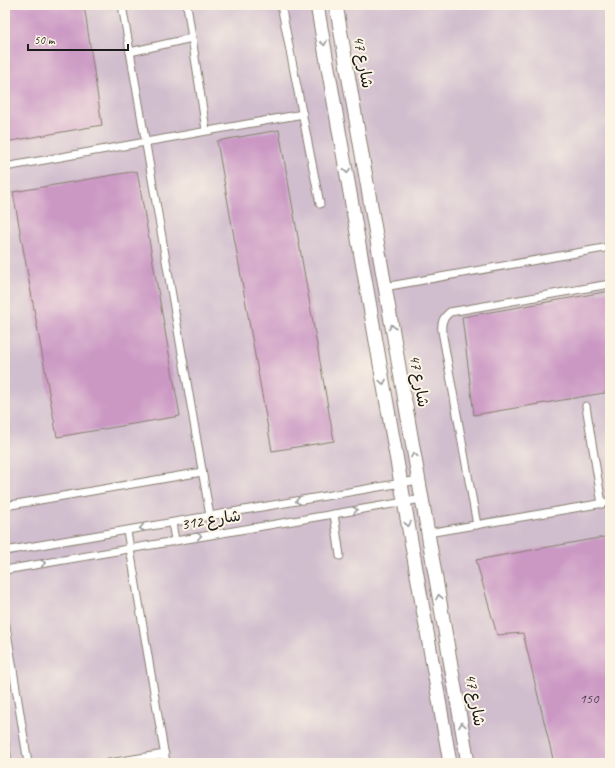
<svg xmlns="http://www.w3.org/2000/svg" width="615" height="768" viewBox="0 0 615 768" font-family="Caveat,'Playpen Sans Arabic',sans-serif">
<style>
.industrial{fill:#d0bdce}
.building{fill:#cb98c4}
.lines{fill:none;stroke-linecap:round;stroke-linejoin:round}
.lane-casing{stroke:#877f70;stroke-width:9}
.street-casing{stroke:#877f70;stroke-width:15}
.lane{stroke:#fff;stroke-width:7}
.street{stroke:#fff;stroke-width:13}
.oneway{stroke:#999}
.labels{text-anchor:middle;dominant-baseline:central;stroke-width:4;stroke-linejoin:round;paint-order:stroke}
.number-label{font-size:14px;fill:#483b46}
.street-label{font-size:16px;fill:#1c1c1c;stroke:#fcf5e5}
</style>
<rect width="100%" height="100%" fill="#fcf5e5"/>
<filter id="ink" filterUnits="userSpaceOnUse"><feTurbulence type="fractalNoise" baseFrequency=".025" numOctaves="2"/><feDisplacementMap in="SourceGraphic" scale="8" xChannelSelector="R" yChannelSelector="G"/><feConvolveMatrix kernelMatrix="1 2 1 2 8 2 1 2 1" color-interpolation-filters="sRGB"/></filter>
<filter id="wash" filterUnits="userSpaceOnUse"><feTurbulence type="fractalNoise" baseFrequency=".012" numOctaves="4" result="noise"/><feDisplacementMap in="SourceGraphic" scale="16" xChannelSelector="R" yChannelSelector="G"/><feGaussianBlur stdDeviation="0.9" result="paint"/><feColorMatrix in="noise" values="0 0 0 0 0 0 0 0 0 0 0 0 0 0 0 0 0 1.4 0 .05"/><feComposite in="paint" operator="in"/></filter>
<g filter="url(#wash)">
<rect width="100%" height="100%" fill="#f2e2c4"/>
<rect class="industrial" x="5" y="5" width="605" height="758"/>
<g id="blocks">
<g class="building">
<polygon points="5,5 84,5 102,125 5,142"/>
<polygon points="279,130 334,441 272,451 217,141"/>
<polygon points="137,171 180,416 57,437 13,192"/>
<polygon points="610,291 610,392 474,415 462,317"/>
<polygon points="610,536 610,763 554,763 523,633 497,635 476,560"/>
</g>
</g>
</g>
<g filter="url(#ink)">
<use href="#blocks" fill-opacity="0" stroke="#877f70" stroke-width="1"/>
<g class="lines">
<g class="lane-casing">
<g id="lane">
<polyline points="122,5 210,516"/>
<polyline points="187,5 206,130"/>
<polyline points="281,5 320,204"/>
<polyline points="130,52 192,38"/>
<polyline points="5,167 303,114"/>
<polyline points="384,287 610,247"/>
<polyline points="586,406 602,504"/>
<polyline points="5,506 202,472"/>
<polyline points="334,514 340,556"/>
<polyline points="172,523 175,540"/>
<path d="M477 525 442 331C441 322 443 318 450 312L610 284"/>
<polyline points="127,531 166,763"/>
<polyline points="428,533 610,502"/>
<polyline points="5,551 419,480"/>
<polyline points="5,570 422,499"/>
<polyline points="5,620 28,763"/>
<polyline points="5,742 8,763"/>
<polyline points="109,763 165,754"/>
</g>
</g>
<g class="street-casing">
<g id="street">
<polyline points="317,5 450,763"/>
<polyline points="336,5 468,763"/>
</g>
</g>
<use href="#lane" class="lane"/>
<use href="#street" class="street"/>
</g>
<defs><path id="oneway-chevron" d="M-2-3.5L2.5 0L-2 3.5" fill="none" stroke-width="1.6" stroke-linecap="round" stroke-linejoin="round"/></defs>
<g class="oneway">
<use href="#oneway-chevron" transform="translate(324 43) rotate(80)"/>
<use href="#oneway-chevron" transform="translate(347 171) rotate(80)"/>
<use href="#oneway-chevron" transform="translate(392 327) rotate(-100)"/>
<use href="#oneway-chevron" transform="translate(383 382) rotate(80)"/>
<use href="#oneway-chevron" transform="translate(414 455) rotate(-100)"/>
<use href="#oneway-chevron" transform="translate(298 501) rotate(170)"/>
<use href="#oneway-chevron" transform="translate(355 510) rotate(-10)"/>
<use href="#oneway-chevron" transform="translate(408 524) rotate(80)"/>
<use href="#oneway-chevron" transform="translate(142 528) rotate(170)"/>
<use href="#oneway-chevron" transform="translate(199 536) rotate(-9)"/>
<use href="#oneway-chevron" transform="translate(43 563) rotate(-10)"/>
<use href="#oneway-chevron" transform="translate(439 597) rotate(-100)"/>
<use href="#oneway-chevron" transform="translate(462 725) rotate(-100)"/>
</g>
</g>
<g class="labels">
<g class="number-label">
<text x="589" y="698">150</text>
</g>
<g class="street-label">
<text transform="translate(363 62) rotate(80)">شارع 47</text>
<text transform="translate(419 381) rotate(80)">شارع 47</text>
<text transform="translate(211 520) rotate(-9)">شارع 312</text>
<text transform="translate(475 700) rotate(80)">شارع 47</text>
</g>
</g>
<rect width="615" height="768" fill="none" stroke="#fcf5e5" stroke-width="20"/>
<path d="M28 44v6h100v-6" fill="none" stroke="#1c1c1c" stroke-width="2"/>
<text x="34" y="44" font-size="12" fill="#1c1c1c" stroke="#fcf5e5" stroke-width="3" paint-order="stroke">50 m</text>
</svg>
